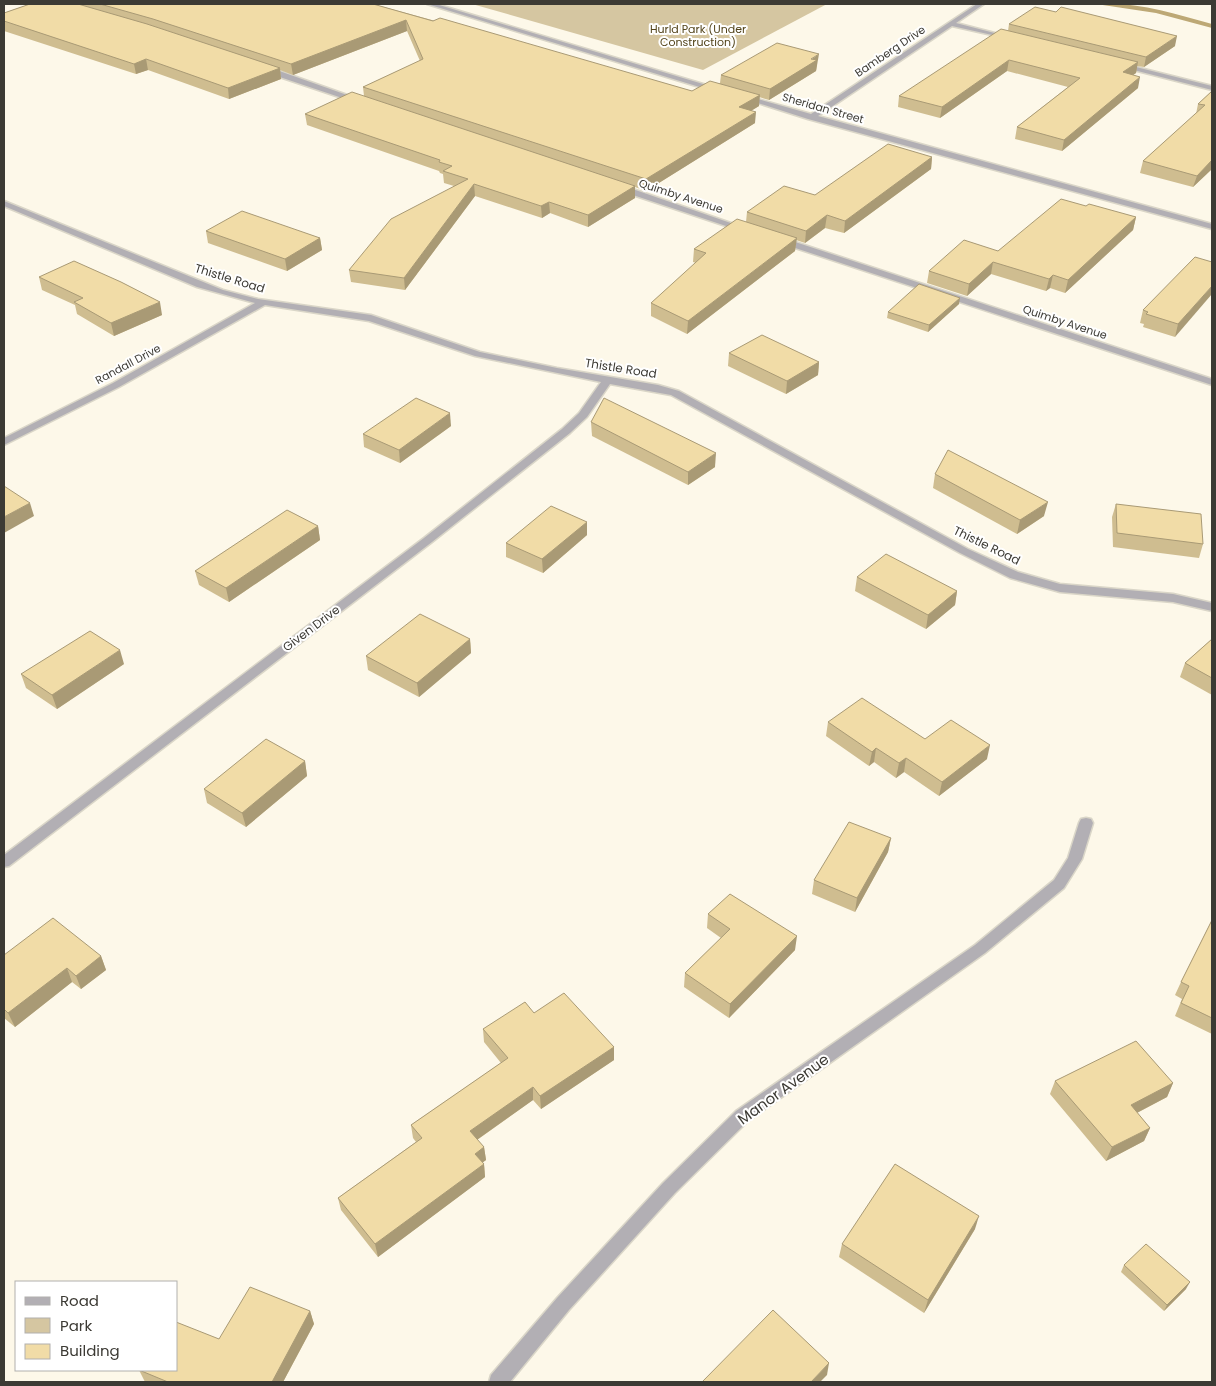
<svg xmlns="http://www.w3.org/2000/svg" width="1216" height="1386" viewBox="0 0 1216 1386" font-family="Poppins,sans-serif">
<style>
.green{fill:#d5c6a1}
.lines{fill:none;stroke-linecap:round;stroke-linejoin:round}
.stream{fill:#bda875;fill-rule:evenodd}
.street-casing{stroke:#dad6c8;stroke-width:3}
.street{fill:#b2afb4;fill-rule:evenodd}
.wall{fill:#cfbd90}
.shaded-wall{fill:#a99a75}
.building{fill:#f1dca7;stroke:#a99a75}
.labels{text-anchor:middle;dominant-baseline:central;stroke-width:4;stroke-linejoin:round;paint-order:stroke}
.far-park-label{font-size:11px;fill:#52431a;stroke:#fff}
.far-street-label{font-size:11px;fill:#3c3a34;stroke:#fff}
.street-label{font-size:12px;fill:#3c3a34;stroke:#fff}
.near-street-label{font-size:15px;fill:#3c3a34;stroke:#fff}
</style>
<rect width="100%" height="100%" fill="#fdf8e9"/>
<polygon class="green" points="472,4 827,4 703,70"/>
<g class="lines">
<path class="stream" d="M1096 4C1135 1 1175 14 1212 24V28L1156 13Z"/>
<g class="street-casing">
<g id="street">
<polygon points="427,4 436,4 723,90 716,92"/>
<polygon points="977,4 984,4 956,23 1010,37 1010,39 952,26 818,116 1212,224 1212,229 808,119 739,97 743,95 811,114"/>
<polygon points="1120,63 1212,86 1212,90 1118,66 1116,65"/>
<polygon points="262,67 268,67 364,101 357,103 262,71"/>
<polygon points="615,185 621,185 748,229 741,231 615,189"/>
<polygon points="4,201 223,290 258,299 371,315 480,352 557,368 658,385 679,391 968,549 1018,572 1060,584 1173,594 1212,603 1212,611 1173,602 1060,592 1010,578 960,553 671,395 610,384 587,417 570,433 432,542 9,866 4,867 4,855 424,538 562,429 579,413 601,382 475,356 369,321 265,305 119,387 4,445 4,438 113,383 255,303 197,287 4,206"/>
<polygon points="780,237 1212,379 1212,385 777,242 777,238"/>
<polygon points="1086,818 1091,819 1093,823 1082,859 1064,888 985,953 748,1121 675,1193 569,1310 510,1382 489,1382 491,1375 557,1298 663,1183 736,1111 975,945 1054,880 1068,858 1079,823 1081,819"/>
</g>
</g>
<use href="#street" class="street"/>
</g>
<g class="wall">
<polygon points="30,4 373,4 692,91 720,83 721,75 818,65 817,65 816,71 769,100 759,97 759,106 751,111 755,123 646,191 635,187 635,198 588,227 550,213 542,218 475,196 405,290 351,282 349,270 454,186 444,183 443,174 440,173 439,171 307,125 305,114 364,96 363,87 420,61 407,31 293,75 280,70 281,79 229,99 148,70 136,74 4,31 4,13"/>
<polygon points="1009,24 1175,46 1144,67 1137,66 1136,73 1133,75 1138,88 1062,151 1015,139 1017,127 1068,87 1007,71 940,118 898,107 899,96 1008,31"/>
<polygon points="1212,91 1212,169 1193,187 1140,173 1143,161 1196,114 1198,104"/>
<polygon points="932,157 931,169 844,233 825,228 805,243 796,240 795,251 687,334 651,316 651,303 696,263 693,262 694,249 746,222 747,212 815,195"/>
<polygon points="1086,206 1136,217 1133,230 1065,293 1050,288 1046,291 991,274 967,296 927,283 929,271 998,251"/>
<polygon points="206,231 320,238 322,250 287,271 208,243"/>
<polygon points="1212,262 1175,337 1143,327 1144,324 1140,323 1143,310"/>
<polygon points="39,277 162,315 114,336 77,314 75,305 42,290"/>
<polygon points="959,304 928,332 887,318 888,312"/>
<polygon points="729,353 819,362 818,375 786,394 728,366"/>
<polygon points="591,422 715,467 688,485 592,436"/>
<polygon points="451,426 400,463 364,447 363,434"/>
<polygon points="935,474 1044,516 1017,534 933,488"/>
<polygon points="1116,504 1203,544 1199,558 1113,547 1112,517"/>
<polygon points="587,522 587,535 543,573 506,557 506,543"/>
<polygon points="318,526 320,540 229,602 199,585 195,571"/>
<polygon points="857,577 957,591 955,605 926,629 855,591"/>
<polygon points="470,639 471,653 419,697 368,670 366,656"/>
<polygon points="1212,639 1212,695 1180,677 1185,663"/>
<polygon points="124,664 57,709 26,688 21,674"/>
<polygon points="828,722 925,739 987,759 939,796 904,772 896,778 874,762 869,766 826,736"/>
<polygon points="305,761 307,776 246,827 207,803 204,789"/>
<polygon points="891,838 888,852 855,912 812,894 814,880"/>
<polygon points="708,914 795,950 729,1018 684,987 685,973 721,938 707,928"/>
<polygon points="1212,920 1212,1034 1175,1016 1182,999 1175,995 1181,982"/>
<polygon points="4,955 101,956 106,970 81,989 72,982 15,1027 4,1018"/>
<polygon points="534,1013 614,1047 614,1060 541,1109 533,1100 477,1140 484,1147 486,1160 482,1163 484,1164 485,1177 378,1257 341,1210 338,1198 416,1142 413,1138 411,1125 501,1063 484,1042 483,1029"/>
<polygon points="1055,1081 1173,1083 1167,1097 1137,1113 1150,1128 1144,1141 1106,1161 1050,1094"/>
<polygon points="975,1229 924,1313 839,1257 842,1244"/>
<polygon points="1124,1265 1186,1289 1164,1311 1121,1272"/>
<polygon points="310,1311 314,1324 283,1382 145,1382 139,1370 219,1339"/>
</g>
<g class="shaded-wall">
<polygon points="406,20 407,31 293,75 291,64"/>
<polygon points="1177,36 1175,46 1144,67 1146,57"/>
<polygon points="819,54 816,71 769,100 770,89"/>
<polygon points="146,59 148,70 136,74 134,64"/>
<polygon points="1009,60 1007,71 940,118 942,107"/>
<polygon points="1138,62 1136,73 1121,83 1123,72"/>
<polygon points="280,68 281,79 229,99 228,88"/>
<polygon points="1140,77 1138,88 1062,151 1064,140"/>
<polygon points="760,95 759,106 739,118 739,107"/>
<polygon points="756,112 755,123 646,191 646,179"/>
<polygon points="932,157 931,169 844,233 845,221"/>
<polygon points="1212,160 1212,169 1193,187 1197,176"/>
<polygon points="474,184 475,196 405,290 404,278"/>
<polygon points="635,186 635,198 588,227 588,215"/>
<polygon points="549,202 550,213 542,218 541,206"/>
<polygon points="827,215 825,228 805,243 806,231"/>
<polygon points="1136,217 1133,230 1065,293 1068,280"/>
<polygon points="320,238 322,250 287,271 285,259"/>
<polygon points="797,238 795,251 687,334 688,321"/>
<polygon points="993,262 991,274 967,296 969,284"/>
<polygon points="1053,275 1050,288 1046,291 1049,279"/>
<polygon points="1212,286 1212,294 1175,337 1178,324"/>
<polygon points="960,298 959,304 928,332 929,325"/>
<polygon points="160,302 162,315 114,336 111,323"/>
<polygon points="819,362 818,375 786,394 787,381"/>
<polygon points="450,413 451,426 400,463 399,450"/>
<polygon points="716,453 715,467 688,485 688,472"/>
<polygon points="1048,502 1044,516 1017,534 1020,520"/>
<polygon points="30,503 34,516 4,533 4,517"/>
<polygon points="587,522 587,535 543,573 542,559"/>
<polygon points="318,526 320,540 229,602 226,588"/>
<polygon points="957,591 955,605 926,629 928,615"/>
<polygon points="470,639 471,653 419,697 417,683"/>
<polygon points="120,650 124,664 57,709 52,695"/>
<polygon points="990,745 987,759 939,796 942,782"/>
<polygon points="876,748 874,762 869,766 872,752"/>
<polygon points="906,758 904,772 896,778 899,763"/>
<polygon points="305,761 307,776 246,827 242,813"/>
<polygon points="891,838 888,852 855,912 857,898"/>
<polygon points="797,936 795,950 729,1018 730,1004"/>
<polygon points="101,956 106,970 81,989 76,976"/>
<polygon points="67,968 72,982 15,1027 8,1013"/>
<polygon points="614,1047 614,1060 541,1109 540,1096"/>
<polygon points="1173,1083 1167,1097 1125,1119 1131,1105"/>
<polygon points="533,1087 533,1100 471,1144 470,1131"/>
<polygon points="1150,1128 1144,1141 1106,1161 1112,1147"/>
<polygon points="484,1147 486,1160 476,1167 475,1154"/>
<polygon points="484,1164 485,1177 378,1257 375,1244"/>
<polygon points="979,1216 975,1229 924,1313 928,1300"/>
<polygon points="1190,1282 1186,1289 1164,1311 1167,1305"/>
<polygon points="310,1311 314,1324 283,1382 272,1382"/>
<polygon points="829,1363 827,1375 820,1382 811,1382"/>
</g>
<g class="building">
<polygon points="30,4 78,4 147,24 280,68 228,88 146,59 134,64 4,21 4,13"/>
<polygon points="100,4 373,4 433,21 440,18 692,91 710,81 760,95 739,107 756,112 646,179 363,87 423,59 406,20 291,64 153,19"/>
<polygon points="1035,7 1056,12 1061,7 1177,36 1146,57 1009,24"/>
<polygon points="1001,29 1138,62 1123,72 1140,77 1064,140 1017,127 1080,78 1009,60 942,107 899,96"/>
<polygon points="777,43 819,54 811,59 817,60 770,89 721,75"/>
<polygon points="1212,91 1212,160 1197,176 1143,161 1205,105 1198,104"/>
<polygon points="352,92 635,186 588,215 549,202 541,206 474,184 404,278 349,270 391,219 468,179 443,171 452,166 439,162 440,160 305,114"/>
<polygon points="888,144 932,157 845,221 827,215 806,231 747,212 784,186 815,195"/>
<polygon points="1061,199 1086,206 1089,204 1136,217 1068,280 1053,275 1049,279 993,262 969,284 929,271 964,240 998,251"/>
<polygon points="242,211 320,238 285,259 206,231"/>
<polygon points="737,219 797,238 688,321 651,303 706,253 694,249"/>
<polygon points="1195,257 1212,262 1212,286 1178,324 1146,314 1148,312 1143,310"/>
<polygon points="74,261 121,282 160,302 111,323 74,302 83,298 39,277"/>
<polygon points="919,284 960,298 929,325 888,312"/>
<polygon points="762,335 819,362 787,381 729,353"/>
<polygon points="416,398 450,413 399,450 363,434"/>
<polygon points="604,398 716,453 688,472 591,422"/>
<polygon points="948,450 1048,502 1020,520 935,474"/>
<polygon points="4,486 30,503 4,517"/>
<polygon points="1116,504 1201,514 1203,544 1117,533"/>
<polygon points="551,506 587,522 542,559 506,543"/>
<polygon points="287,510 318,526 226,588 195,571"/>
<polygon points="886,554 957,591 928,615 857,577"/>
<polygon points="420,614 470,639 417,683 366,656"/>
<polygon points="90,631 120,650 52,695 21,674"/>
<polygon points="1212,639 1212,678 1185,663"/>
<polygon points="862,698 925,739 951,720 990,745 942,782 906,758 899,763 876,748 872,752 828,722"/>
<polygon points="266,739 305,761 242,813 204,789"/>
<polygon points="849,822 891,838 857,898 814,880"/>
<polygon points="730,894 797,936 730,1004 685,973 730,929 708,914"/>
<polygon points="53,918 101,956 76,976 67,968 8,1013 4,1009 4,955"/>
<polygon points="1212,920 1212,1018 1181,1003 1189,986 1181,982"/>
<polygon points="564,993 614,1047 540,1096 533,1087 470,1131 484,1147 475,1154 484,1164 375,1244 338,1198 422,1138 411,1125 508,1058 483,1029 525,1002 534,1013"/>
<polygon points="1136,1041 1173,1083 1131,1105 1150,1128 1112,1147 1055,1081"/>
<polygon points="895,1164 979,1216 928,1300 842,1244"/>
<polygon points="1146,1244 1190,1282 1167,1305 1124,1265"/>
<polygon points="250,1287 310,1311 272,1382 168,1382 139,1370 176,1370 176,1322 219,1339"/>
<polygon points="773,1310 829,1363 811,1382 702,1382"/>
</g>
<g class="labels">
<g class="far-park-label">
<text x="698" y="29">Hurld Park (Under<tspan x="698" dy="13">Construction)</tspan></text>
</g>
<g class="far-street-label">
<text transform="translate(890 51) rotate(-34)">Bamberg Drive</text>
<text transform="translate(823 108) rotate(16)">Sheridan Street</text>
<text transform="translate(681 196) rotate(18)">Quimby Avenue</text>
<text transform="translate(1065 322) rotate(18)">Quimby Avenue</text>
<text transform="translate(128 364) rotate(-28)">Randall Drive</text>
</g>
<g class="street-label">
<text transform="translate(230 278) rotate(17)">Thistle Road</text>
<text transform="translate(621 368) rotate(9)">Thistle Road</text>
<text transform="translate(987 545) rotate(26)">Thistle Road</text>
<text transform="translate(311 628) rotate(-37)">Given Drive</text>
</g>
<g class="near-street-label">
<text transform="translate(783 1089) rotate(-36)">Manor Avenue</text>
</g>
</g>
<rect width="1216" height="1386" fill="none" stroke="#3c3a34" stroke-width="10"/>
<rect x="15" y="1281" width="162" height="90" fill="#ffffff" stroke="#b1b0ae"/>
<rect x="25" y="1297" width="25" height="8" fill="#b2afb4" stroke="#b1b0ae"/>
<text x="60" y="1306" font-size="15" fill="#3c3a34">Road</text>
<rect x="25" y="1318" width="25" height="15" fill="#d5c6a1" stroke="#b1b0ae"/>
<text x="60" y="1331" font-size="15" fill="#3c3a34">Park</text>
<rect x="25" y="1344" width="25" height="15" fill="#f1dca7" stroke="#b1b0ae"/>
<text x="60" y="1356" font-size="15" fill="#3c3a34">Building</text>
</svg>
